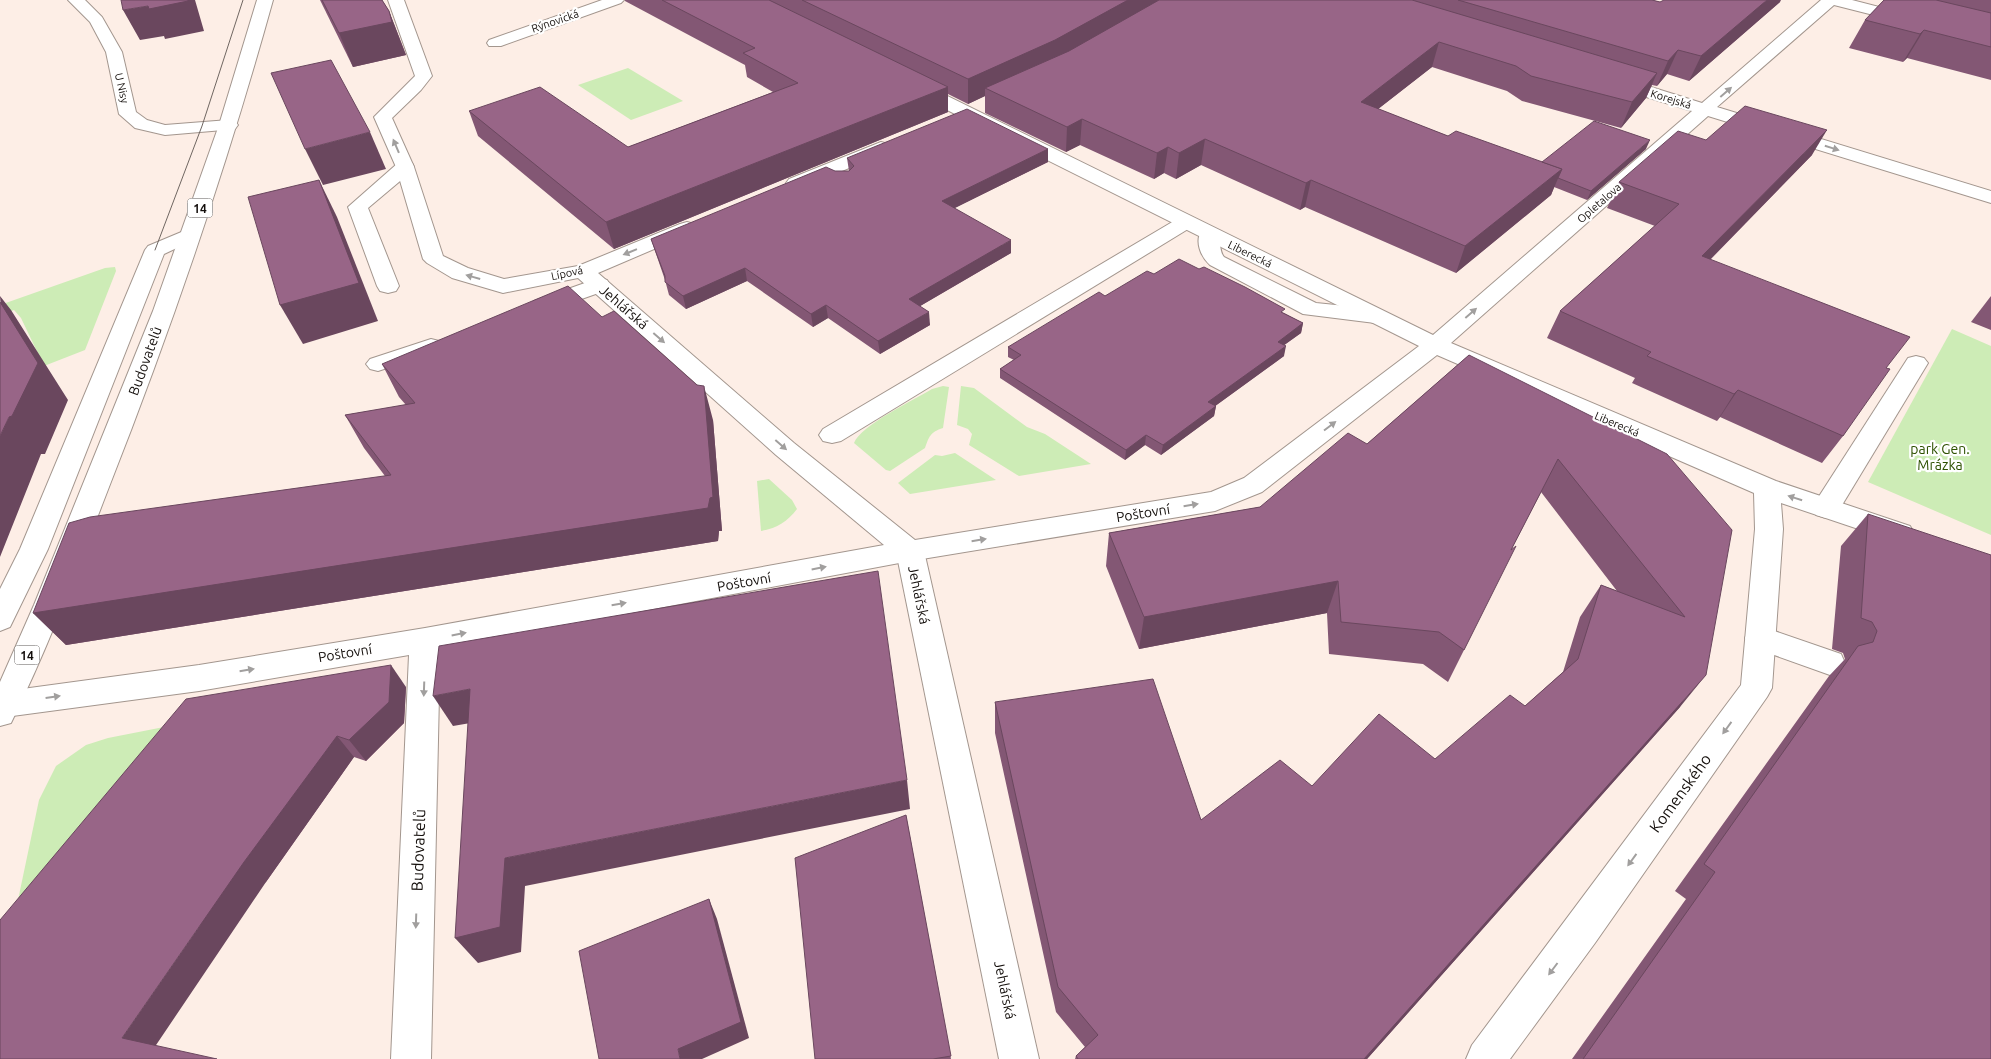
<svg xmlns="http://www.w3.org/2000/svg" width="1991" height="1059" viewBox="0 0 1991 1059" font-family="Ubuntu,sans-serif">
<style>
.green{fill:#cdecb6}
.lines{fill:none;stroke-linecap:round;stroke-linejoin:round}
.service-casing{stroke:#a3968e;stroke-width:2}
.pedestrian-casing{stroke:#a3968e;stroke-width:2}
.minor-casing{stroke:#a3968e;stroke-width:2}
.primary-casing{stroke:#a3968e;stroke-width:2}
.service{fill:#fff;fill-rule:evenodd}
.pedestrian{fill:#fff;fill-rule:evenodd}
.minor{fill:#fff;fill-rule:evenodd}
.primary{fill:#fff;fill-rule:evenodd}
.tram{stroke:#6f6661;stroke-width:1}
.wall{fill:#835774}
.shaded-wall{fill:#6a475e}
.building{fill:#986587;stroke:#6a475e}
.oneway{fill:#a19f9e}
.labels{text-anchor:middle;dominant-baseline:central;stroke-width:4.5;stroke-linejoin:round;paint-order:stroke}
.far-street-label{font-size:11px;fill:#140f0c;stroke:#fff}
.shield{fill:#fff;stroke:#5a5755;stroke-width:1}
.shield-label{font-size:12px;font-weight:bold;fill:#140f0c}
.street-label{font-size:14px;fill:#140f0c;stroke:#fff}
.park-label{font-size:14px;fill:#2d5000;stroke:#fff}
.near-street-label{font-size:16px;fill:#140f0c;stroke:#fff}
</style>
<rect width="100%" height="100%" fill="#fdeee6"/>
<g class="green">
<polygon points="628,68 683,101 631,120 578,85"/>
<polygon points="115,267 116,271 85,350 44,366 21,318 14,310 0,315 0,305 105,268"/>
<polygon points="1952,329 1991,346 1991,535 1868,482"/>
<path d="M943 386 949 387 943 428C930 432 929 437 925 448L890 471 886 470 854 443C861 425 914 400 932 389Z"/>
<polygon points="961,386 974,388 1027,427 1045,434 1091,464 1019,476 969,445 972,434 968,429 957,425"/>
<polygon points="955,453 996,480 910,494 898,483 935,455 942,456"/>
<path d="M769 479 792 500 797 509C787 522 777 528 761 531L757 481Z"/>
<polygon points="164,727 18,900 39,800 56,766 86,745 108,738"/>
</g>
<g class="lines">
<g class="service-casing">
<g id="service">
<polygon points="405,161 412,163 414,167 412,171 368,208 399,286 396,291 388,293 380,291 377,286 348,207 398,163"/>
<polygon points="1186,216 1193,218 1196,222 1193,226 841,441 832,443 823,441 819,435 823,429 1179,218"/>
<polygon points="191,228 198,230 201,234 198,238 164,254 48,549 10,627 0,631 0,589 20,549 145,250 148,246"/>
<path d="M1209 228 1216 230C1222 238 1218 250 1224 257L1316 303 1375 309 1383 311 1386 316 1383 321 1375 323 1303 314 1210 265C1201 257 1194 241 1202 230Z"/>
<polygon points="599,278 607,280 610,285 607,290 542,313 534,311 531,306 534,301"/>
<polygon points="431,339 439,341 443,346 439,351 378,371 370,369 366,364 370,359"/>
<polygon points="1916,356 1924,358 1928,363 1836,515 1826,518 1816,515 1813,508 1816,501 1908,358"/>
<polygon points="1760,626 1841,654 1845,663 1841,672 1830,675 1749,646 1745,638 1749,630"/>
</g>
</g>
<g class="pedestrian-casing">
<polygon id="pedestrian" points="910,541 920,544 924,551 1039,1059 999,1059 896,551 900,544"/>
</g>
<g class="minor-casing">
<g id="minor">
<polygon points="68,0 85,0 102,17 122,52 136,112 147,120 165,125 229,120 235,121 238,125 235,129 165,135 135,128 119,114 106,52 90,22"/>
<polygon points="388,0 404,0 432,76 421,90 392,118 414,167 443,256 468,268 504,279 578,266 680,224 687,222 694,224 697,228 694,232 598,273 794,443 915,540 1211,492 1244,478 1419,346 909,91 906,87 909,83 915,82 921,83 1433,335 1692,111 1607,85 1605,81 1607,77 1619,77 1702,103 1821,0 1852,0 1914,16 1917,19 1914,22 1909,24 1834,5 1717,107 1991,191 1991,203 1708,116 1451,343 1776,481 1910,526 1914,533 1910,540 1900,543 1781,503 1783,529 1772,688 1767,697 1595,943 1510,1059 1466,1059 1472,1045 1741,685 1755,529 1754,493 1437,355 1262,492 1215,511 910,561 440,649 431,1059 391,1059 409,655 199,691 5,717 0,716 0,692 199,665 425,628 884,545 776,455 578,278 503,293 452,278 427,263 423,259 396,167 374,117 415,76"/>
<polygon points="602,0 624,0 621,3 501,46 489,46 487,43 489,40"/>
<polygon points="881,142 888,144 890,148 888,152 803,187 796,189 789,187 786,183 789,179"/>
</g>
</g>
<g class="primary-casing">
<path id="primary" d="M257 0H273C227 166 172 327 109 487 78 567 49 646 11 723L0 726V682L34 605 153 311 219 125Z"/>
</g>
<use href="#service" class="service"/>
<use href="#pedestrian" class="pedestrian"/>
<use href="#minor" class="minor"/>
<use href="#primary" class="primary"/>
<polyline class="tram" points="155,250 202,126 243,0"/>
</g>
<g class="wall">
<polygon points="320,0 382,0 389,11 406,55 353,67"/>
<polygon points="625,0 1652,0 1660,2 1780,2 1689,81 1667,74 1657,86 1652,85 1646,98 1621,128 1522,101 1507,91 1432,67 1378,109 1448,136 1542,162 1646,149 1587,200 1554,187 1551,195 1456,273 1305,207 1300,210 1201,165 1176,179 1164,173 1154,179 1080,145 1066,152 985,113 985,96 968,104 948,94 948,112 614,249 478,136 469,111 628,147 773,92 747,77 745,65 625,1"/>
<polygon points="1884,0 1991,0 1991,80 1907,58 1903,62 1849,48 1865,20"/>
<polygon points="1706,140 1812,155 1710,260 1886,368 1843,436 1822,463 1720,417 1717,421 1632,383 1635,378 1547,338 1560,311 1655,226 1607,208 1619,182"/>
<polygon points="1048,149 1048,162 954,208 1011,253 920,306 930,325 880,354 828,318 813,327 747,281 686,309 669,295 665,280 655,251 651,239 835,171 849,171 847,158"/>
<polygon points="1154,274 1284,313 1303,323 1301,333 1284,345 1284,356 1215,406 1216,406 1214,416 1161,455 1145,445 1125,460 1000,378 1000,369 1014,360 1008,357 1008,347 1105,296"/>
<polygon points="1991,296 1991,330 1971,322"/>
<polygon points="1469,355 1732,530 1680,707 1367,1059 1075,1059 1076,1056 1085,1047 1056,1012 995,733 995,702 1201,820 1312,786 1435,759 1525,706 1563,672 1580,617 1601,585 1617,591 1541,492 1511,550 1464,650 1448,682 1423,664 1329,654 1327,613 1139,649 1106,566 1109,533 1260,507 1367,444"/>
<polygon points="382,364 713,420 722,531 719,531 718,541 66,645 33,613 385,476 364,448 345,415 406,405 399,397"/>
<polygon points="1868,514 1991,1059 1572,1059 1686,899 1675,891 1829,676 1845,659 1843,653 1832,649 1841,546"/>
<polygon points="406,687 404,723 366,761 354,757 266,882 0,1059 0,920"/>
<polygon points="906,815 951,1059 815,1059"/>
</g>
<g class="shaded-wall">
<polygon points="188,0 195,0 204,31 165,39 164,36 140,40 123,10 148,6"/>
<polygon points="1128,0 1168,0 1054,64 985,88 985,96 968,104 968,79"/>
<polygon points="1767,0 1781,0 1780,2 1689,81 1701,56"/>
<polygon points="389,11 406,55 353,67 339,33"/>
<polygon points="1924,30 1907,58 1903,62 1920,34"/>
<polygon points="1439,42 1432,67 1355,127 1361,102"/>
<polygon points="1678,50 1667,74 1657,86 1668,61"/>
<polygon points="1657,73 1646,98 1621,128 1632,102"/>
<polygon points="948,87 948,112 614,249 606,222"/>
<polygon points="1082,119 1080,145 1066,152 1067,127"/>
<polygon points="1827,130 1812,155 1687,283 1702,256"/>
<polygon points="370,132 386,169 323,185 305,149"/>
<polygon points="1205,139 1201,165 1176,179 1179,153"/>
<polygon points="1650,140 1646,149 1587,200 1591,191"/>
<polygon points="1168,147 1164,173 1154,179 1157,153"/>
<polygon points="1048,149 1048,162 943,214 942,201"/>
<polygon points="1562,169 1551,195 1456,273 1465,246"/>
<polygon points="319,180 337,217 378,321 303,344 280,305"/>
<polygon points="1311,180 1305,207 1300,210 1306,183"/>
<polygon points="1011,240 1011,253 910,312 909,299"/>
<polygon points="745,268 747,281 686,309 683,296"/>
<polygon points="0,296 11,310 68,400 45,454 41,454 0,557 0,436 9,417"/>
<polygon points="826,305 828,318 813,327 811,314"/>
<polygon points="929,312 930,325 880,354 878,341"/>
<polygon points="1303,323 1301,333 1276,351 1278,342"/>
<polygon points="1286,346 1284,356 1207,412 1208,402"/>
<polygon points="704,386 713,420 722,531 719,531 718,541 66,645 33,613 710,498"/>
<polygon points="1738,390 1720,417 1717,421 1734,394"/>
<polygon points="1216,406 1214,416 1161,455 1163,445"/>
<polygon points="1146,435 1145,445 1125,460 1126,450"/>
<polygon points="1338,581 1327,613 1139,649 1144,617"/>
<polygon points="391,665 406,687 404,723 366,761 349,740"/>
<polygon points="1706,675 1680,707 1367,1059 1364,1059"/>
<polygon points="470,689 488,720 453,726 433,696"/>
<polygon points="337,736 354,757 266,882 150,1054 122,1038 244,862"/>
<polygon points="907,780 910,809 525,886 521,952 478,963 455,938 505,858"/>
<polygon points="709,899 717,919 749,1038 702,1059 680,1059 678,1049"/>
</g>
<g class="building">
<polygon points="121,0 188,0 188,1 149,9 148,6 123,10"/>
<polygon points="322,0 382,0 389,11 392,22 339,33"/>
<polygon points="662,0 769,0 948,87 606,222 469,111 540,87 628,147 798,83 743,53 755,48"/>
<polygon points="802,0 1128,0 1055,40 968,79"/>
<polygon points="1159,0 1412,0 1657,73 1632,102 1531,76 1516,66 1439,42 1361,102 1448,136 1456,131 1562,169 1465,246 1311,180 1306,183 1205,139 1179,153 1168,147 1157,153 1082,119 1067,127 985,88 1069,51"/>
<polygon points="1458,0 1652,0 1660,2 1664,0 1767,0 1701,56 1678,50 1668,61"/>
<polygon points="1884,0 1936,0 1991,13 1991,47 1924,30 1920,34 1865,20"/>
<polygon points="331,60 370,132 305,149 271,73"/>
<polygon points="1745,106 1827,130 1702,256 1910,337 1886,368 1890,369 1843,436 1738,390 1734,394 1647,356 1651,352 1560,311 1679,204 1619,182 1678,131 1706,140"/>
<polygon points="967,109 1048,149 942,201 1011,240 909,299 929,312 878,341 826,305 811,314 745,268 683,296 665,282 665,276 651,239 826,167 835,171 849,171 854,166 847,158"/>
<polygon points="1594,121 1650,140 1591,191 1558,178 1562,169 1542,162"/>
<polygon points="319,180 359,283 280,305 248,197"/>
<polygon points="1179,259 1199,269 1204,267 1245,287 1285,309 1281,312 1303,323 1278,342 1286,346 1208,402 1216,406 1163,445 1146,435 1126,450 1000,369 1021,355 1008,347 1099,292 1105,296 1147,271 1154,274"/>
<polygon points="568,286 602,317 614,311 697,385 704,386 713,497 710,498 708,508 33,613 69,523 90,517 391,475 345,415 415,403 382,364"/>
<polygon points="0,302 38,363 12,416 9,417 0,436"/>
<polygon points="1469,355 1667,454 1732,530 1706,675 1364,1059 1078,1059 1076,1056 1098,1035 1058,987 995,702 1153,679 1201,820 1280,760 1312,786 1379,714 1435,759 1510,695 1525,706 1578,659 1601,585 1685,617 1558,459 1511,550 1516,546 1464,650 1439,632 1341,622 1338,581 1144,617 1109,533 1260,507 1348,433 1367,444"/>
<polygon points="1868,514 1991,555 1991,1059 1583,1059 1715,872 1704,864 1858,646 1873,642 1877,631 1872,622 1861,618"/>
<polygon points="878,571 907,780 505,858 500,927 455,938 470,689 433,696 439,646"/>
<polygon points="391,665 389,702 349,740 337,736 244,862 122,1038 217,1059 0,1059 0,920 186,699"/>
<polygon points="906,815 951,1056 933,1059 815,1059 795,858"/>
<polygon points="709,899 741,1022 678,1049 680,1059 599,1059 579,951"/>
</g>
<defs><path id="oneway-solid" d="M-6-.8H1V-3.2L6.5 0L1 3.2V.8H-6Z" transform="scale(1.25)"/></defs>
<g class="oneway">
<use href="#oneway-solid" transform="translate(1726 92) rotate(-41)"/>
<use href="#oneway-solid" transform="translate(396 146) rotate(-113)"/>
<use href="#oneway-solid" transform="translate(1832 148) rotate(17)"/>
<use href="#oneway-solid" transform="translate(630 252) rotate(158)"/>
<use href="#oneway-solid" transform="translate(473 277) rotate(-164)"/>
<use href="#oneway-solid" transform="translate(1471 313) rotate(-41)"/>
<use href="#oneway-solid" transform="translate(659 338) rotate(41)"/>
<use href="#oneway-solid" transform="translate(1330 426) rotate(-37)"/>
<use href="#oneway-solid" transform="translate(781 445) rotate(41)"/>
<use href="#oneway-solid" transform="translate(1795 498) rotate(-162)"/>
<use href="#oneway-solid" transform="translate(1191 505) rotate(-9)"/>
<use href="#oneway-solid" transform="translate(979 540) rotate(-9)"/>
<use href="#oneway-solid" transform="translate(819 568) rotate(-11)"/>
<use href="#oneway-solid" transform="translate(619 604) rotate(-10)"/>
<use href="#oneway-solid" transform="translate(459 634) rotate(-11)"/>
<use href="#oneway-solid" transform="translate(247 670) rotate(-9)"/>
<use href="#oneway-solid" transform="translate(424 689) rotate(92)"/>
<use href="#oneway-solid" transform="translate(53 697) rotate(-8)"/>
<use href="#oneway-solid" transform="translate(1727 728) rotate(126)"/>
<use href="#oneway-solid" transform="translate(1632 860) rotate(126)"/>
<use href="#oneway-solid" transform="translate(416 921) rotate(92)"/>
<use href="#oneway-solid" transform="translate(1553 969) rotate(127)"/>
</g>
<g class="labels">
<g class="far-street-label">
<text transform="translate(555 21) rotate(-19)">Rýnovická</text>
<text transform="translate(122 88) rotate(77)">U Nisy</text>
<text transform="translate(1671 99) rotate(17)">Korejská</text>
<text transform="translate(1599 203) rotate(-41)">Opletalova</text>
<text transform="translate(1250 254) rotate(26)">Liberecká</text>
<text transform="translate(567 273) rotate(-12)">Lípová</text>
<text transform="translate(1617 424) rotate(23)">Liberecká</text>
</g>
<g class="shield">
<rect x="187.5" y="198.5" width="25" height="19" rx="4"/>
<rect x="14.5" y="645.5" width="25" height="19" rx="4"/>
</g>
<g class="shield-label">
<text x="200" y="208">14</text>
<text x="27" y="655">14</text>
</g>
<g class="street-label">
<text transform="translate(624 307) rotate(41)">Jehlářská</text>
<text transform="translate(145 361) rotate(-70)">Budovatelů</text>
<text transform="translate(1143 513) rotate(-9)">Poštovní</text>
<text transform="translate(744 582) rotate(-10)">Poštovní</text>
<text transform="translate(919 595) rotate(78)">Jehlářská</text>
<text transform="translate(345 653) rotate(-9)">Poštovní</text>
<text transform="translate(1005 990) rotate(78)">Jehlářská</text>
</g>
<g class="park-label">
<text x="1940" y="449">park Gen.<tspan x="1940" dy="16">Mrázka</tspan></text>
</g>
<g class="near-street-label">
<text transform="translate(1680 793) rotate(-54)">Komenského</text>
<text transform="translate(418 850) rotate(-88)">Budovatelů</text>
</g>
</g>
</svg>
